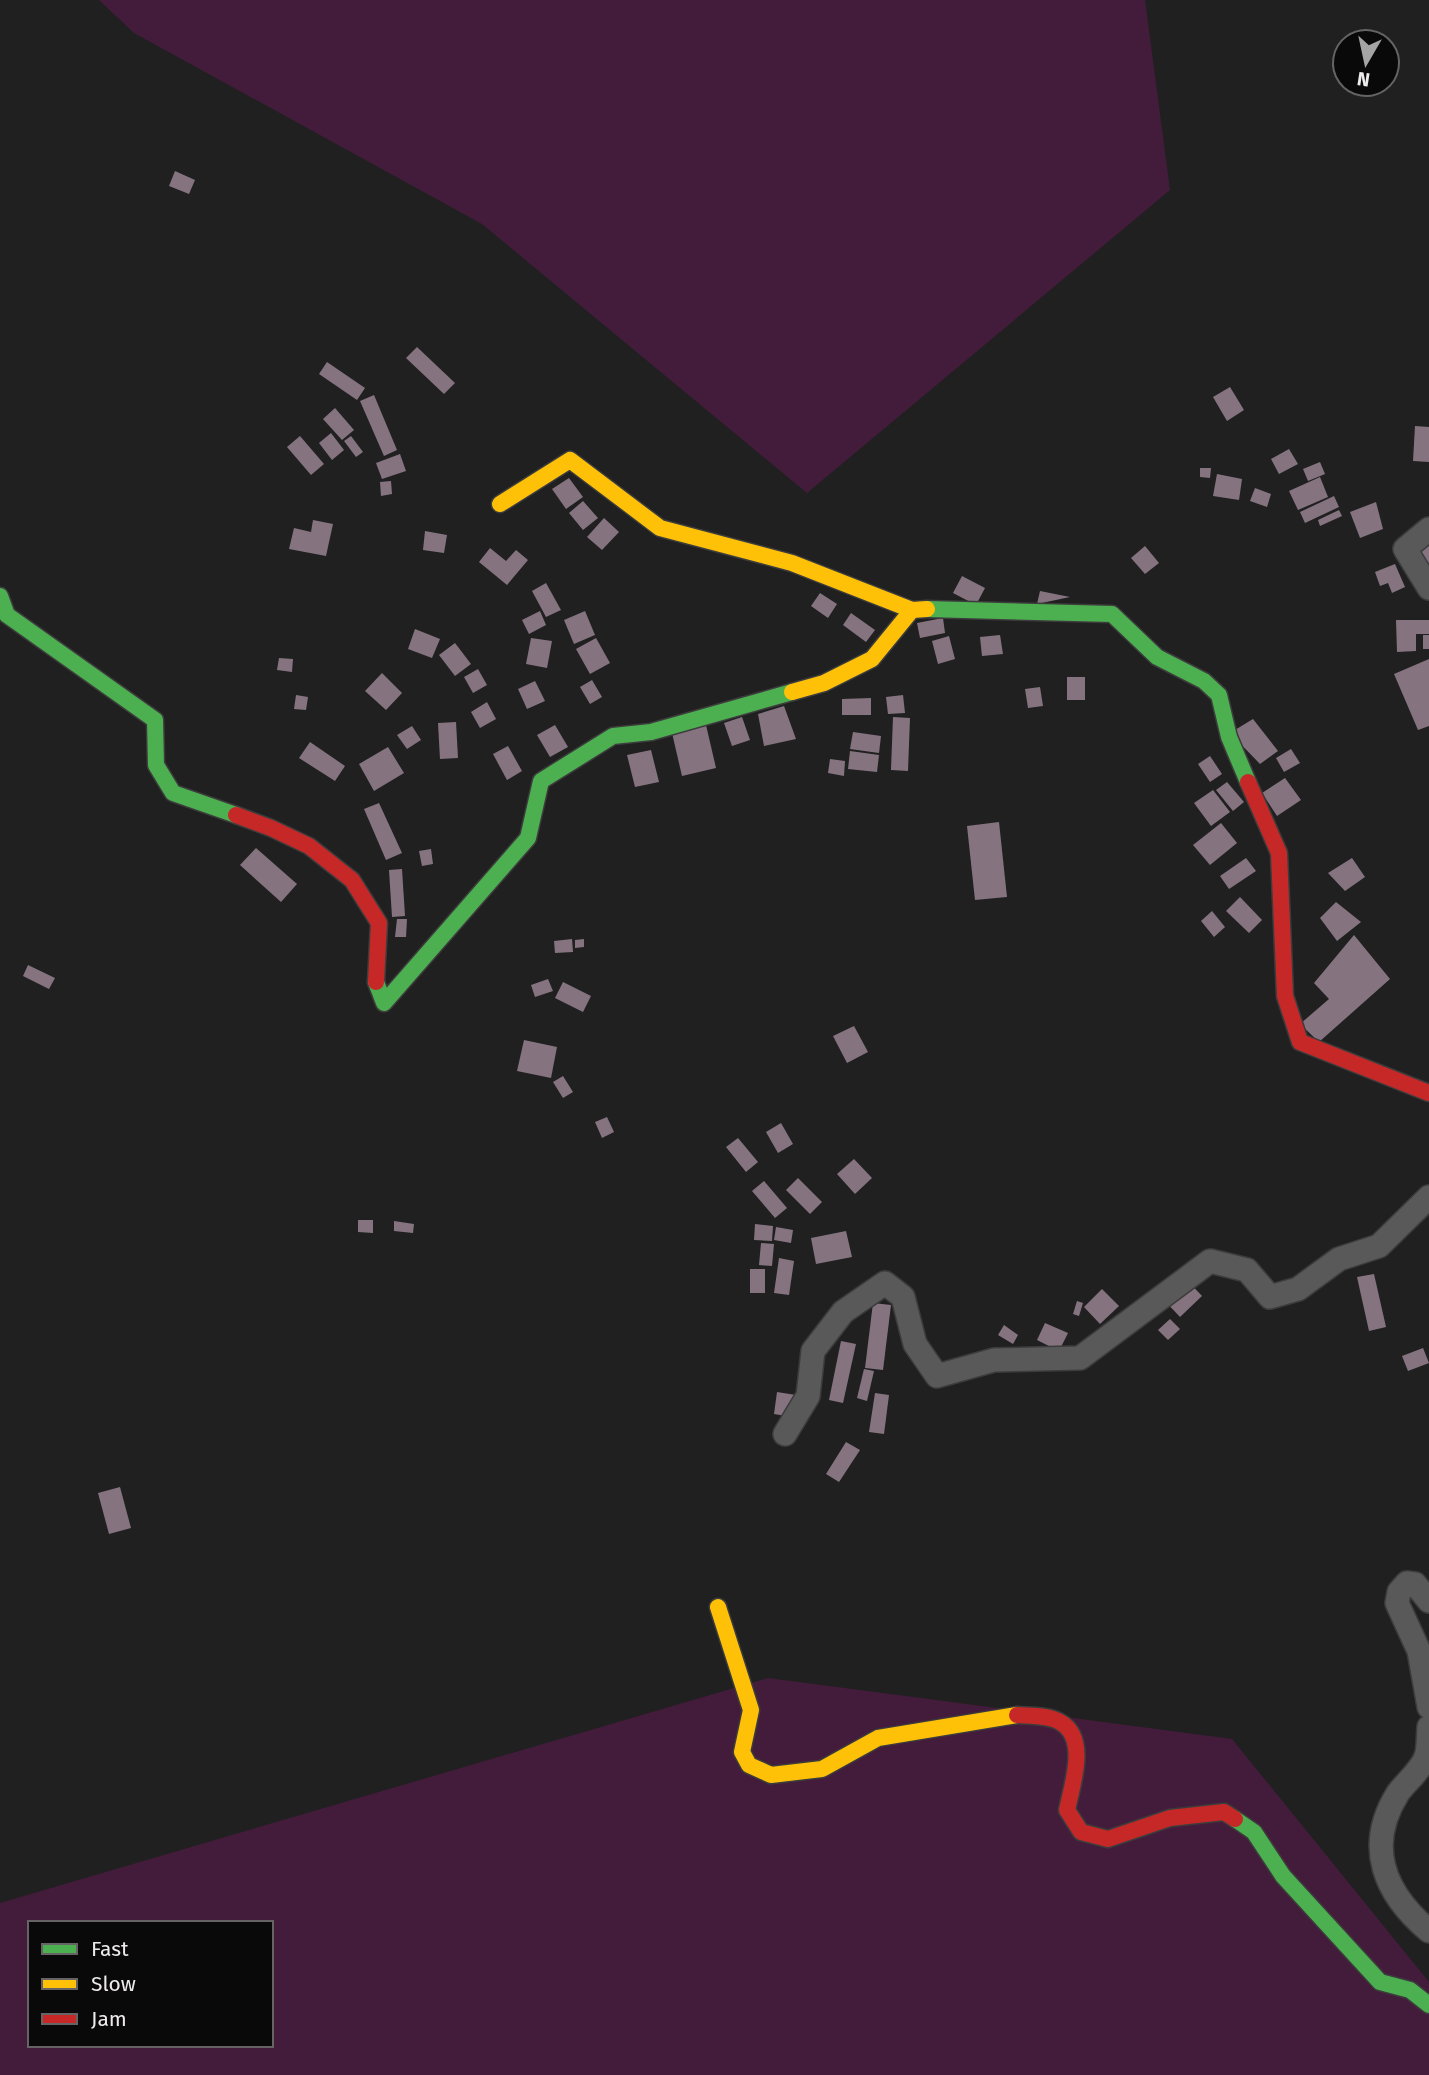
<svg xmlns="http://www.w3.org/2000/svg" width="1429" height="2075" viewBox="0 0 1429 2075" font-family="'Fira Sans',sans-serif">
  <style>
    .green { fill: #441c3b; fill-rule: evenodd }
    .building { fill: #857480 }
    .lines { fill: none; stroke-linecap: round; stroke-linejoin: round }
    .street-casing { stroke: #3d3c3d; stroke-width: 26 }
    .fast-casing { stroke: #3d3c3d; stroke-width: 19 }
    .slow-casing { stroke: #3d3c3d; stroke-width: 19 }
    .jam-casing { stroke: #3d3c3d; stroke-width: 19 }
    .street { stroke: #595959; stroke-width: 23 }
    .fast { stroke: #4caf50; stroke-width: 16 }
    .slow { stroke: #ffc107; stroke-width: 16 }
    .jam { stroke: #c62828; stroke-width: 16 }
  </style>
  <rect width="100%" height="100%" fill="#202020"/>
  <g class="green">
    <polygon points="99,0 1145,0 1170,190 807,493 482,224 134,33"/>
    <path d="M768,1678l464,61 197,243v93h-1429v-172zM30,1923h241v122h-241z"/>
  </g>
  <g class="building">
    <polygon points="175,171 195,180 189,194 169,186"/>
    <polygon points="417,347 455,383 444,394 406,358"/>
    <polygon points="327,362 365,388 357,400 319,374"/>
    <polygon points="1230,387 1244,410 1227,421 1213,397"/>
    <polygon points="374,395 397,450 384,456 360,401"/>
    <polygon points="335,408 354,430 342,440 323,419"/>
    <polygon points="1415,426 1429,427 1429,462 1413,461"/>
    <polygon points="331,433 344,450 332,460 319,443"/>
    <polygon points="300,436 324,464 311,475 287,447"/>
    <polygon points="351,436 363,452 356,457 344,441"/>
    <polygon points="1289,449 1298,464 1279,474 1271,459"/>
    <polygon points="400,454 406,471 382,479 376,463"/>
    <polygon points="1320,462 1325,474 1308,481 1303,469"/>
    <polygon points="1200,468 1211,468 1210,478 1200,477"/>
    <polygon points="1217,474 1242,479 1239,500 1213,496"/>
    <polygon points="1320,477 1328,497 1298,510 1289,491"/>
    <polygon points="569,478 583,497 566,509 552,489"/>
    <polygon points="391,481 392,494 381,496 380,482"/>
    <polygon points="1255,488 1271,494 1267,507 1250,501"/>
    <polygon points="1334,496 1339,507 1305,523 1300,512"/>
    <polygon points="583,501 598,518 583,530 569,513"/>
    <polygon points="1376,502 1383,529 1360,538 1350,512"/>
    <polygon points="1339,510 1342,516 1320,526 1318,520"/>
    <polygon points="604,518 619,532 602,550 587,537"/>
    <polygon points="313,520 333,524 326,556 289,549 294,528 311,532"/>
    <polygon points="425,531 447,535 444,553 423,550"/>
    <polygon points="1429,544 1429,574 1414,557"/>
    <polygon points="1145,546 1159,563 1145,574 1131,558"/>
    <polygon points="490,548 506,561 516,550 528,560 507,585 479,562"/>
    <polygon points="1395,564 1405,587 1392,593 1388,583 1380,586 1375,572"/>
    <polygon points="962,576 985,588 976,605 953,593"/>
    <polygon points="546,583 561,610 546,617 532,591"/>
    <polygon points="1040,591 1070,597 1037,604"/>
    <polygon points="820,593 837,604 828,618 811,606"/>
    <polygon points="540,611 546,625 529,634 522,620"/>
    <polygon points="585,611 595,635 574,644 564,620"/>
    <polygon points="851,613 875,630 866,642 843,625"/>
    <polygon points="943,618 945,633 920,638 917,623"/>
    <polygon points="1396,620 1429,620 1429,634 1416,634 1416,651 1397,652"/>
    <polygon points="415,629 440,639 432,658 408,649"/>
    <polygon points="1000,635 1003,654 982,656 980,637"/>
    <rect x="1423" y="635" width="6" height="14"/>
    <polygon points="949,636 955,659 938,664 932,641"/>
    <polygon points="531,638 552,641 547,668 526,664"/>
    <polygon points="596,638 610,663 590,674 576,649"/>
    <polygon points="455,643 471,664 455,676 439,655"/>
    <polygon points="279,658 293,659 292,672 277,670"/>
    <polygon points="1429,659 1429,726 1418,730 1394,674"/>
    <polygon points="478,669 487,685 473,693 464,677"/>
    <polygon points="382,673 402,693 386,710 365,691"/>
    <rect x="1067" y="677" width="18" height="23"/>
    <polygon points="592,680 602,697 590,704 580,687"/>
    <polygon points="535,681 545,701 527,709 518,689"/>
    <polygon points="1040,687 1043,706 1028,708 1025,689"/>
    <polygon points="296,695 308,697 306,710 294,709"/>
    <polygon points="903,695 905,713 888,714 886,697"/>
    <polygon points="871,698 871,715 842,715 842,699"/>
    <polygon points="487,702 496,719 480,728 471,712"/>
    <polygon points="784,706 796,739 764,746 758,714"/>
    <polygon points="742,717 750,740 732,746 724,723"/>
    <polygon points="893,717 910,718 908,771 891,770"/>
    <polygon points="1253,719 1278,751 1260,764 1230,733"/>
    <polygon points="456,722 458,758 440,759 438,723"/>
    <polygon points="555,725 568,747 550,757 537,735"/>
    <polygon points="706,725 716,768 682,776 672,733"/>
    <polygon points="412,726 421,740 407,749 397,735"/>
    <polygon points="853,732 881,736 879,753 850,749"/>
    <polygon points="310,742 345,766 335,781 299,758"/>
    <polygon points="508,746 522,771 507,780 493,754"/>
    <polygon points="388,747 404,773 374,791 359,764"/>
    <polygon points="1291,749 1300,763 1284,772 1276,758"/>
    <polygon points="651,750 659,782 635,787 627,755"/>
    <polygon points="850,751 879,755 877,772 848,769"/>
    <polygon points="1210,756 1222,774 1210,782 1198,764"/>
    <polygon points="830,759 845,761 844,776 828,773"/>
    <polygon points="1285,778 1301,800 1277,816 1262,793"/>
    <polygon points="1227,782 1244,802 1233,811 1216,790"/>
    <polygon points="1213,790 1230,812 1211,826 1194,803"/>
    <polygon points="379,803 402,853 386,860 364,809"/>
    <polygon points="999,822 1007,897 975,900 967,826"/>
    <polygon points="1221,823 1237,843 1210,865 1193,845"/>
    <polygon points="256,848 297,884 281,902 240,865"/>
    <polygon points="431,849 433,864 422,866 419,851"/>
    <polygon points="1246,858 1256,871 1229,889 1220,876"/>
    <polygon points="1352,858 1365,877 1345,891 1328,873"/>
    <polygon points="402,869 405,916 392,917 389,870"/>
    <polygon points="1240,897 1262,920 1249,933 1226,911"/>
    <polygon points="1336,902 1361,922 1337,941 1320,918"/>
    <polygon points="1212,911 1225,927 1214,937 1201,921"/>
    <polygon points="397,919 407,919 406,937 395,937"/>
    <polygon points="1354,935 1390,979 1319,1042 1300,1024 1329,999 1314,983"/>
    <polygon points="572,939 573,952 555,953 554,941"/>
    <polygon points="584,939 584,947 575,948 575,940"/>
    <polygon points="28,965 55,978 49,989 23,976"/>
    <polygon points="548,979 553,991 535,997 531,985"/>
    <polygon points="563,982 591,996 583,1012 555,998"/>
    <polygon points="854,1026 868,1052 847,1063 833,1036"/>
    <polygon points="524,1040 557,1047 551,1078 517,1071"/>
    <polygon points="563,1076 573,1092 563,1098 553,1082"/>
    <polygon points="607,1117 614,1132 602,1138 595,1122"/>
    <polygon points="781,1123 793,1144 778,1153 766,1132"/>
    <polygon points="738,1138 758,1162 746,1172 726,1147"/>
    <polygon points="854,1159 872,1178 855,1194 837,1174"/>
    <polygon points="798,1178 822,1202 810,1214 786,1190"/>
    <polygon points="764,1181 787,1208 775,1218 752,1191"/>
    <polygon points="358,1220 373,1220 373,1233 358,1232"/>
    <polygon points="394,1221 414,1224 413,1233 394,1231"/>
    <polygon points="755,1224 773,1226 772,1241 754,1240"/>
    <polygon points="776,1227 793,1230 791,1243 774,1240"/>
    <polygon points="846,1231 852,1257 816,1264 811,1238"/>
    <polygon points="761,1243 774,1244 772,1266 759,1265"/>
    <polygon points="779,1258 794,1261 789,1295 774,1293"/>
    <rect x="750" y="1269" width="15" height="24"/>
    <polygon points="1374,1274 1386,1327 1369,1331 1357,1277"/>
    <polygon points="1186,1279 1202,1296 1180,1317 1164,1300"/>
    <polygon points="1102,1289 1119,1306 1100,1324 1084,1307"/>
    <polygon points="1077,1301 1083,1303 1079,1316 1073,1314"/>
    <polygon points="873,1303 891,1305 883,1370 865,1368"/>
    <polygon points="1170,1319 1180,1329 1168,1340 1158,1330"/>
    <polygon points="1045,1323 1068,1333 1059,1351 1037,1340"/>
    <polygon points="1004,1325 1018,1335 1013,1344 998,1335"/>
    <polygon points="841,1341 856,1344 843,1403 829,1400"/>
    <polygon points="1423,1348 1429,1363 1408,1371 1402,1356"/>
    <polygon points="864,1369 874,1371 867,1401 857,1398"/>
    <polygon points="777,1392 796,1395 792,1417 774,1414"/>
    <polygon points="875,1393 889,1395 884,1434 869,1432"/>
    <polygon points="846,1442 860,1450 839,1482 826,1474"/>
    <polygon points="120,1487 131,1528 109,1534 98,1493"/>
  </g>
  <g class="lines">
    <defs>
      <g id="street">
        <polyline points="1429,529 1405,549 1429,588"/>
        <polyline points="785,1434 808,1396 813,1351 843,1312 885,1283 903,1297 915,1344 937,1376 994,1360 1080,1358 1210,1261 1247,1270 1270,1297 1298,1289 1339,1259 1379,1246 1429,1197"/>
        <polyline points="1429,1601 1415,1584 1407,1583 1399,1592 1397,1603 1419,1651 1429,1707"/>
        <path d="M1429,1727c-1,10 0,24 -4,32 -6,13 -19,23 -27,34 -34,54 -13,101 31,138"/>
      </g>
      <g id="fast">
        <polyline points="0,596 7,615 155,720 156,765 173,793 236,815"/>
        <polyline points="927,609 1112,614 1157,657 1204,681 1219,695 1229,737 1248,782"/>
        <polyline points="376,982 384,1003 528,838 541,781 613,736 651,732 792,692"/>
        <polyline points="1235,1819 1254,1832 1283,1876 1380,1982 1410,1990 1429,2005"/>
      </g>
      <g id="slow">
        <polyline points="500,504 570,460 660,528 792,563 912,610 927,609"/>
        <polyline points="792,692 824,683 872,659 912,610"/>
        <polyline points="718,1607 751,1710 742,1752 749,1765 771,1775 822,1769 878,1738 1017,1715"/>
      </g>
      <g id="jam">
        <polyline points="1248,782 1279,853 1285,996 1300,1042 1429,1093"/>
        <polyline points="236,815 271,828 309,846 352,880 379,923 376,982"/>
        <path d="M1017,1715c13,1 32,0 43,7 29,16 12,63 7,88l14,22 27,7 62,-21 54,-6 11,7"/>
      </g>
    </defs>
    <use href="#street" class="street-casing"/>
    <use href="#fast" class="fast-casing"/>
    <use href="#slow" class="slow-casing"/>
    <use href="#jam" class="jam-casing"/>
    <use href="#street" class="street"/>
    <use href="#fast" class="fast"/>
    <use href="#slow" class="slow"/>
    <use href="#jam" class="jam"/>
  </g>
  <rect x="28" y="1921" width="245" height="126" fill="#0a090a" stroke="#656364" stroke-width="2"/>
  <rect x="42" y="1944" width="35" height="10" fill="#4caf50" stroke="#656364" stroke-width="2"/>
  <text x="91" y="1956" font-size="21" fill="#edebec">Fast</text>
  <rect x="42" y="1979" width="35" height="10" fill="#ffc107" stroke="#656364" stroke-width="2"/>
  <text x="91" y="1991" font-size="21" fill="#edebec">Slow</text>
  <rect x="42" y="2014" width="35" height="10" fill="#c62828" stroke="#656364" stroke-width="2"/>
  <text x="91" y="2026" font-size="21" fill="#edebec">Jam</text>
  <g transform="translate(1366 63) rotate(189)"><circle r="33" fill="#0a090a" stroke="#656364" stroke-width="2"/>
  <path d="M0-5L12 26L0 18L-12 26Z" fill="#a5a4a5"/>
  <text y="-10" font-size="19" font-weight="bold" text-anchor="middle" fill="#edebec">N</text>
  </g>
</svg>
